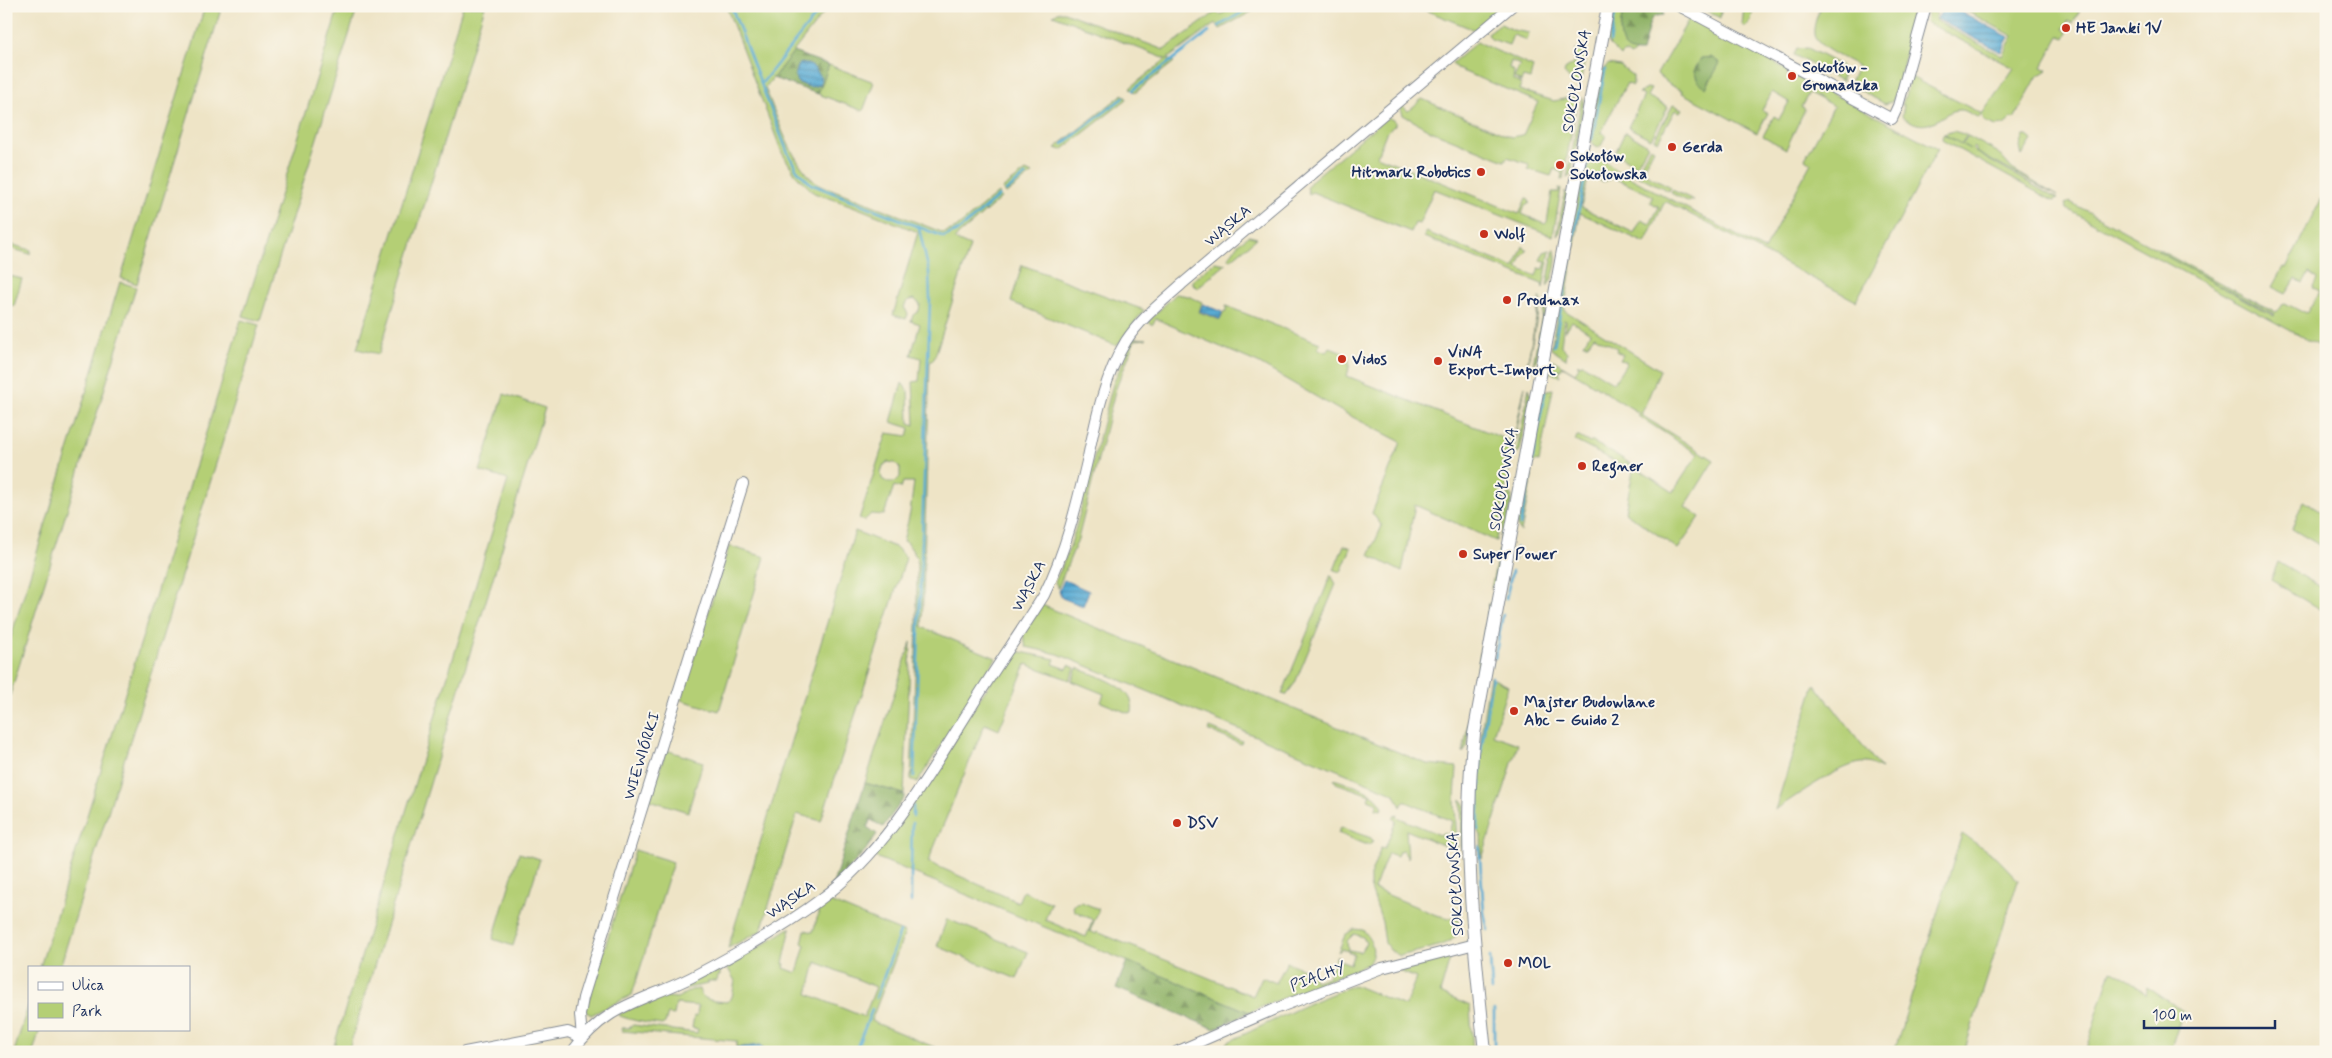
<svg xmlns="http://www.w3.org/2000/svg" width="2332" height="1058" viewBox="0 0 2332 1058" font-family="Mynerve,sans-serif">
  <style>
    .green { fill: #b4cf75; stroke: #687f6a; fill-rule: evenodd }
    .forest { fill: url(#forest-firs); stroke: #557062; fill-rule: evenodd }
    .water { fill: url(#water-rules); stroke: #3a6d99 }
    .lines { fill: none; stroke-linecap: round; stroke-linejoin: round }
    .stream { stroke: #59abd4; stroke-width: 2.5 }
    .minor-casing { stroke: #848a92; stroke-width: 12 }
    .tertiary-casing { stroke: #848a92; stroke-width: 14 }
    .minor { stroke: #fff; stroke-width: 10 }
    .tertiary { stroke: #fff; stroke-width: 12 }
    .poi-dot { fill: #c8321e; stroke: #fbf7ec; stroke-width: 2 }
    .labels { text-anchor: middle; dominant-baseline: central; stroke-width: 4; stroke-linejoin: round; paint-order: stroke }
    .poi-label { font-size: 16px; font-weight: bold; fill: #1b2f5e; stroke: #fbf7ec; text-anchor: start }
    .street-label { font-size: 16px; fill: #1b2f5e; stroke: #fbf7ec }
  </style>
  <defs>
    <pattern id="forest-firs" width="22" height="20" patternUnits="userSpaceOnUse" patternTransform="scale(1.25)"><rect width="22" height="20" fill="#8fb266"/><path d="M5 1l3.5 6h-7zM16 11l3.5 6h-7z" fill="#749157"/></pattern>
    <pattern id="water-rules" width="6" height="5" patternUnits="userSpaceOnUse" patternTransform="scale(1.25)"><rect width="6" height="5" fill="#59abd4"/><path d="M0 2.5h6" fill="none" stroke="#498caf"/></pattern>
  </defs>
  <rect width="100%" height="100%" fill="#fbf7ec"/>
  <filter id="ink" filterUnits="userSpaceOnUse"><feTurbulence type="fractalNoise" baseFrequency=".02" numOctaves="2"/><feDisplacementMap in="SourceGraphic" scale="10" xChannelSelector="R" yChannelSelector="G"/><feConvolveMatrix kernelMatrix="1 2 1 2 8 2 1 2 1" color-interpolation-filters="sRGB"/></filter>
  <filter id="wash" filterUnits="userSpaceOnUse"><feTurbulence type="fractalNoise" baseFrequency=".0096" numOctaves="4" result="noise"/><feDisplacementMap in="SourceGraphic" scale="20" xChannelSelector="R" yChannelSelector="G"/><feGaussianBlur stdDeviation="1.12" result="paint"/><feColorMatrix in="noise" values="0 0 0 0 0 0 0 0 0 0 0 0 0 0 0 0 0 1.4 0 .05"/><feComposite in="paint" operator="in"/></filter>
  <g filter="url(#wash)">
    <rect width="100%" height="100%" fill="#eee4c6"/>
    <g class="green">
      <polygon points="205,6 222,6 137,284 121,278"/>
      <polygon points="339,6 358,6 260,321 243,316"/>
      <polygon points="463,6 485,6 379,354 357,349"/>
      <path d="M726,6h103l-64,82c14,33 24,70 51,95l128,50 12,-5 42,-35 3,5 -47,41 16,7 -36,113 -4,3 -8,265 74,31 -79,125 -6,-4 6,-153v-68l-10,-16 -4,-1 7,-28 4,-31h-11l-2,6 -7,-2 -10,29 -13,-1 -7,7 -5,-2 28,-86 21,3 2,-8 -19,-6 11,-39 6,8 1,32 6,2 -2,-43 6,-1 2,-23 -10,-3 9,-31 -9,-3 2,-6 6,-4 1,-7 -6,-5 -7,2 -3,6 4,7 -2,5 -13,-4 25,-83 -68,-27 -36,-12 -18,-18 -14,-22zM888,462l7,1 5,5v9l-5,5h-8l-5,-3 -1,-6 2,-7z"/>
      <polygon points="1235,6 1262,6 1220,29 1216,23 1167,59 1174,62 1135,93 1130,88 1166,59 1053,15 1058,12 1064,12 1164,50 1216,12 1220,15"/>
      <polygon points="1415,6 1506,6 1477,31"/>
      <path d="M1617,6h7c-3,18 -11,38 12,45l-5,5 -6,-4 -4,4 -14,-14 4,-31 5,1z"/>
      <polygon points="1667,6 1788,70 1787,76 1794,80 1799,76 1938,149 1856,301 1665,201 1645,243 1580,213 1564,310 1660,370 1641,415 1714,460 1685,507 1700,517 1678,549 1625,512 1633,471 1575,441 1577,436 1590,443 1591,441 1620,457 1673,492 1698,454 1638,416 1639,413 1563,366 1561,370 1559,369 1560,376 1551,373 1547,365 1553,360 1575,373 1579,367 1577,365 1583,364 1614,383 1626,364 1626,361 1620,360 1623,355 1616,351 1617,348 1594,336 1588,344 1584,344 1590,333 1572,321 1565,332 1566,321 1564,320 1561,346 1567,352 1566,359 1551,349 1580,180 1586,180 1587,183 1581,207 1634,233 1641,220 1650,224 1659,207 1650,202 1653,196 1614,178 1602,182 1582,170 1587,160 1600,157 1616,170 1764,250 1811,163 1805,159 1834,106 1809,93 1801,107 1805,109 1786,149 1763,136 1774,116 1779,119 1789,102 1772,92 1762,110 1768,113 1757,133 1682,93 1683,91 1670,85 1657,74 1689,19"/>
      <polygon points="1699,6 1722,6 1720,18"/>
      <polygon points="1744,6 1754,6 1751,20 1746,27 1742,25"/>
      <path d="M1820,6h99l-26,95 -8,3 -36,-20 9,-18c-10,-6 -44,-20 -44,-32 -1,-9 4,-19 6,-28z"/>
      <path d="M1957,6h125l-9,17 -5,-2 -5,8 5,4 -3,5 -6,-2 -17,31 6,3 -11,7 -23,42 -2,-1 -8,7 -9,1 -11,-5 -2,-7 -3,4c-6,-3 -12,-7 -18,-8 -21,-1 -29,29 -59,6l2,-11h-2l9,-28 71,37 32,-46 -88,-46 2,-12 9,3 -2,7 67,36 11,-20z"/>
      <polygon points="1501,24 1513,30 1529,33 1527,40 1513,35 1509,45 1491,39 1488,34"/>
      <polygon points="1477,42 1533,67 1530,79 1523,77 1521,82 1514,78 1520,65 1511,61 1509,68 1514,71 1513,80 1521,84 1519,90 1554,101 1578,96 1563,179 1561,179 1562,173 1554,169 1551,176 1528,169 1529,164 1507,157 1505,161 1431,131 1403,115 1400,106 1402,105 1408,111 1422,99 1511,137 1523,135 1538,102 1457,69 1452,63"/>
      <polygon points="1808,48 1840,65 1842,69 1842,81 1794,55 1797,49"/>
      <polygon points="1576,50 1586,52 1580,86 1574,84 1564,73 1566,68 1573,64"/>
      <polygon points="1609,64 1620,66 1633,76 1633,86 1627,83 1601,132 1606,135 1601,146 1598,147 1593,144 1589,135 1602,70"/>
      <polygon points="829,65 874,82 863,111 818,94"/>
      <polygon points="1647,88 1651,89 1647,96 1668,107 1651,139 1628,127 1644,96 1639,93"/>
      <polygon points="1123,94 1127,99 1062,150 1055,148"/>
      <polygon points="1582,97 1584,102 1571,175 1567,178"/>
      <polygon points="1673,105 1682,109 1680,112 1675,110 1658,141 1654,139"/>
      <polygon points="1387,117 1395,121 1395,125 1386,133 1377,156 1519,214 1526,198 1528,199 1530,203 1525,206 1522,214 1545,224 1547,222 1552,192 1559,192 1559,188 1561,189 1553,236 1434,189 1419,224 1415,223 1411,232 1312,192 1309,194 1307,187 1312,180"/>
      <polygon points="1953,131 1967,135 1961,144 1944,134"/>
      <polygon points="1625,132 1648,145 1636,166 1615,153"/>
      <polygon points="1943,134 1970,149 1962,144 1968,136 1997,152 2012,169 2057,196 1976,152 1974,147 1972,149 1975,152 2057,199 2053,201 1945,142 1942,139"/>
      <polygon points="2024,136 2027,136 2032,140 2022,156 2020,146"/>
      <polygon points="1650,147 1654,149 1642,172 1671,187 1669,191 1635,174"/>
      <polygon points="1026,171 1032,174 1006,194 1002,189"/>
      <polygon points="1672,190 1694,200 1688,202 1671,193"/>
      <path d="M2326,190v160l-259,-141 -2,-5 5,-2 206,111 6,-9 3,-1 21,11 13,-22 -6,-4 5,-9 -9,-6 -6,10 -7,-4 -10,15 -14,-7 11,-20 3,1zM2157,251l118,64 -1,1z"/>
      <polygon points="1565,191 1567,196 1560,232 1557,236"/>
      <polygon points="1426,232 1514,268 1523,246 1527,251 1523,255 1517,268 1536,276 1539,268 1544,269 1546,261 1540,260 1544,252 1550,250 1543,288 1542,284 1424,237"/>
      <polygon points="1249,236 1257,238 1230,260 1229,257 1239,243"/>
      <polygon points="6,243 31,250 30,254 6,247"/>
      <path d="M1554,248c5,10 0,31 -7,38z"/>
      <polygon points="1215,262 1226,264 1197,288 1193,284 1193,280"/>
      <polygon points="1022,265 1144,310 1117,346 1011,302"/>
      <polygon points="6,275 22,279 14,306 6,304"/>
      <polygon points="120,282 136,287 6,708 6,653"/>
      <path d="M1176,294l12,2 14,6 -3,10 21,8 4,-9 2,1v-6l94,37 -2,6 9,3 3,-5c18,7 23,8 17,29l166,66 12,-56 -13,70 -3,1 -1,7 2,1 -14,76 -81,-36 -13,67 -33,-17 13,-29 -10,-13 29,-71 -62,-32 -81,-47 -102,-44 -4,6 -4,-4z"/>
      <polygon points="1540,298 1541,298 1527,366"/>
      <polygon points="1545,301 1546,308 1536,361 1533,365"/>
      <polygon points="241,320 259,325 60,967 40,967"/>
      <polygon points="1133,338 1146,339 1135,340 1115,391 1078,539 1058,588 1055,582 1070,547 1078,520 1113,384"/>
      <polygon points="1529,388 1531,394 1520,450 1516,455"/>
      <polygon points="1553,389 1539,462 1534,461 1533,464 1529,461 1542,391"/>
      <polygon points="504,394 545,408 348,1052 332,1052 508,480 480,471"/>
      <polygon points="1532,476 1521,532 1517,526 1525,478"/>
      <polygon points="1509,492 1512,497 1505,536 1500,540"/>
      <polygon points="2303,501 2326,515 2326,549 2292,529"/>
      <polygon points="855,531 897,548 906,558 821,821 797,814 761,931 728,948"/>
      <polygon points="1344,545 1351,548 1341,572 1334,570"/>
      <polygon points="729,546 765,557 719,711 681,700"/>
      <path d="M1499,550c5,10 -1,31 -8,39z"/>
      <polygon points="2278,562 2326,590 2326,613 2271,580"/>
      <polygon points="1331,575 1336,584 1295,683 1286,695 1282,694"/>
      <polygon points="1489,603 1491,610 1467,747 1463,753"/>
      <path d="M1042,605l385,159 30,3 -2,31 2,53 -51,-21 2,29 -5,-9 -4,1 -2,5 -9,-3 -14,36 62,26 23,5c0,6 1,11 -3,16 -7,10 -43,16 -56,20l-10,-6 -5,-7 -3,-21 -12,-36v-10l11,-29 4,1 11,-27 -3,-3 2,-3 3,-1 -1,3 43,18 2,-2 7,2 3,-14 -48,-20 -3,6 -6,-13 -337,-140 -32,-7 -3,-12z"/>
      <polygon points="911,642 904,794 865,783"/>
      <path d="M1021,652l34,7 -2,5 14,5 2,-4 6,3 -5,12 -44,-16 -27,66 -14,-6 -57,138 90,40 5,-11 28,12 -6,17 41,17 7,-17 -18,-9 -2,-4 3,-4 5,-1 18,7 -9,22 6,3 1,-2 156,64 9,-19 14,6 11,-21 28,12 -2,6 3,1 12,-4 9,-22v4l13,5 4,-10 -6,-2 1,-2 11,2 6,-9 -3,-6 -9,-3 -7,7 1,10 -6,-2 -4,3 7,-17 9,-6 9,1c9,10 14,21 5,34l-119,48 -376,-156 137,-202z"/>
      <path d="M1077,668c19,8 60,18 55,44l-4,1 -27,-11 3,-8 -32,-13z"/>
      <path d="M1490,677l18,9 -15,49 25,9 -36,115 -1,-24 -6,-7c0,-51 6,-101 15,-151z"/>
      <path d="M1815,684l66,85c-5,-2 -10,-6 -15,-6 -20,-3 -73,35 -91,47z"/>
      <polygon points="1210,728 1242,741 1241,744 1209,731"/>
      <polygon points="666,750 703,762 688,812 650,800"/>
      <path d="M1334,779c16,6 43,11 49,29l-2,2 -5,-1 2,-6 -10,-4 2,-4 -34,-12z"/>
      <polygon points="1461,799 1465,804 1464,848 1462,850"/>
      <polygon points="1341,827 1371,838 1373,841 1369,844 1365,844 1338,833"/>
      <polygon points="1962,834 1996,857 2018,880 1964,1052 1894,1052"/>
      <polygon points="635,850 673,862 632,995 591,1015 585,1011"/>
      <polygon points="519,853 540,859 513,946 493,939"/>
      <path d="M830,902l75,31 -34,88 75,31h-181l-4,-7 -25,3 1,-7 -115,-10v-3h7l4,-3 64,8 1,-4 -6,-1 2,-12h3l1,-10 -22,-2 -2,11 -6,-1 -3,9 -3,2c-15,-2 -29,-4 -42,-9l-1,-2 40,-18 18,2 14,-8 8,-1c3,13 17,12 29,13l4,-5 3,-16 -8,-14 1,-2 24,-15h3l36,-23 -8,37h2l-1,4 13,5 8,-28 -3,-2 3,-13 8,2 6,-20 -3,-2zM816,962l60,25 -12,30 -56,-23z"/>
      <polygon points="947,919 1028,952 1017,979 937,946"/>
      <polygon points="1451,955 1440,993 1470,1006 1473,1052 1222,1052 1224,1046 1228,1042 1312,1002 1354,985 1405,1006 1416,978 1399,971"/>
      <polygon points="718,970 720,972 720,976 718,976 717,981 708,981 708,984 677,990 677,988"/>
      <polygon points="2111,970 2138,986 2145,995 2147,987 2183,1011 2170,1052 2085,1052"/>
      <polygon points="29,1003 29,1029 40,1029 33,1052 14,1052"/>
    </g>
    <g class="forest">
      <path d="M1624,6h39v9l-8,1 -5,5 -8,31c-30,2 -21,-28 -18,-46z"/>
      <path d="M793,52l36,13 -11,29 -45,-16zM802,63l7,2 -1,22 -11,-5c-2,-8 -2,-14 5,-19z"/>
      <polygon points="1711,57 1720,63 1706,88 1698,82 1694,71 1701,58"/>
      <polygon points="865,783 904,794 904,798 883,827 871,820 867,827 877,834 865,851 832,887"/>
      <polygon points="1127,961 1249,1012 1215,1029 1116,988"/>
    </g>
    <g class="water">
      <polygon points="1944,6 1950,6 2009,37 2001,52 1937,19"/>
      <path d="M799,64c12,-2 18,5 22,15l-1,6 -10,2 -13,-5 -2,-6z"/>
      <polygon points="1203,304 1222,312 1220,319 1200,311"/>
      <polygon points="1064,580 1089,591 1083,606 1062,598 1059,591"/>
      <polygon points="761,1045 765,1052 736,1052 736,1048"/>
    </g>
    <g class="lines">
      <g class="stream">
        <polyline points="731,6 787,151 797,170 811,184 944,237 959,230 999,196"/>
        <polyline points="1219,26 1253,6"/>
        <polyline points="1610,42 1615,14"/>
        <polyline points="762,83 823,6"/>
        <polyline points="1133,90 1209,32"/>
        <polyline points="1592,139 1605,70"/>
        <polyline points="1063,144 1124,97"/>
        <polyline points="1586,170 1588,161"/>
        <polyline points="1006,191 1026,175"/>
        <polyline points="1554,346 1584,181"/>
        <polyline points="1532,461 1545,392"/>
        <polyline points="1520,525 1529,479"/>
        <polyline points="1514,560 1516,548"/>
        <polyline points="1506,599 1512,571"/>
        <polyline points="1495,658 1503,614"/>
        <polyline points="914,776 930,300 929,272 919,228"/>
        <polyline points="913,816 913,806"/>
        <polyline points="1478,830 1481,751 1492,677"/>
        <polyline points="1479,846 1484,913 1488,930"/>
        <polyline points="911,871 912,823"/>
        <polyline points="911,872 911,902"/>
        <polyline points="1490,957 1492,990"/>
        <polyline points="876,998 900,932"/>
        <polyline points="1494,1044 1494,1010"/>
        <polyline points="855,1052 872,1010"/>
      </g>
    </g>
  </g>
  <g filter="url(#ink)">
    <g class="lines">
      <defs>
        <g id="minor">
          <polyline points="1679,6 1892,119 1898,106 1926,6"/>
          <polyline points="582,1038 580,1015 583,998 743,484"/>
          <polyline points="465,1052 568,1032 582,1038"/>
          <path d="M572,1052c35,-49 71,-50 120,-75 44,-23 89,-48 129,-78 65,-47 109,-127 151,-193 23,-38 49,-74 72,-111 22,-44 33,-91 44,-138 8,-39 17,-82 38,-116 14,-22 36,-39 56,-57l330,-278"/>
          <polyline points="1176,1052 1275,1009 1382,968 1475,944"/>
        </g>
        <path id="tertiary" d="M1485,1052c-11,-105 -23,-213 -11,-318l134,-728"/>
      </defs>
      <use href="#minor" class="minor-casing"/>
      <use href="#tertiary" class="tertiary-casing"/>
      <use href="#minor" class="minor"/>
      <use href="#tertiary" class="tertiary"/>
    </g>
  </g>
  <g class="poi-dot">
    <circle cx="2066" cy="28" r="5"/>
    <circle cx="1792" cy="76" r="5"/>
    <circle cx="1672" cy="147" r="5"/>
    <circle cx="1560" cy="165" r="5"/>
    <circle cx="1481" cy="172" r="5"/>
    <circle cx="1484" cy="234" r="5"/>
    <circle cx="1507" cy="300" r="5"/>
    <circle cx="1342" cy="359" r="5"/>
    <circle cx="1438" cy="361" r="5"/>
    <circle cx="1582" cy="466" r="5"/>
    <circle cx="1463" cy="554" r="5"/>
    <circle cx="1514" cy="711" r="5"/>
    <circle cx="1177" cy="823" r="5"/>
    <circle cx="1508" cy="963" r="5"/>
  </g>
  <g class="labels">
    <g class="poi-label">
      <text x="2076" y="28">HE Janki 1V</text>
      <text x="1802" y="67">Sokołów -<tspan x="1802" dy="18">Gromadzka</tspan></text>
      <text x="1682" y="147">Gerda</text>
      <text x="1570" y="156">Sokołów<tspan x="1570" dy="18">Sokołowska</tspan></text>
      <text x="1471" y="172" text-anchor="end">Hitmark Robotics</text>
      <text x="1494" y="234">Wolf</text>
      <text x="1517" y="300">Prodmax</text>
      <text x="1448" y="352">ViNA<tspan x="1448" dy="18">Export-Import</tspan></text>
      <text x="1352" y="359">Vidos</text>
      <text x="1592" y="466">Regner</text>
      <text x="1473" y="554">Super Power</text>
      <text x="1524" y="702">Majster Budowlane<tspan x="1524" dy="18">Abc – Guido 2</tspan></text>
      <text x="1187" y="823">DSV</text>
      <text x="1518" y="963">MOL</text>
    </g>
    <g class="street-label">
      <text transform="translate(1577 81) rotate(-80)">SOKOŁOWSKA</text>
      <text transform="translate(1228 226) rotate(-40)">WĄSKA</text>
      <text transform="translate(1504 479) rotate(-80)">SOKOŁOWSKA</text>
      <text transform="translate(1029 586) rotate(-62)">WĄSKA</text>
      <text transform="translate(642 756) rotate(-73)">WIEWIÓRKI</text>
      <text transform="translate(1456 884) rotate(-93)">SOKOŁOWSKA</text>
      <text transform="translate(791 900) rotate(-34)">WĄSKA</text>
      <text transform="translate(1318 977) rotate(-20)">PIACHY</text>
    </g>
  </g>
  <rect width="2332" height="1058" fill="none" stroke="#fbf7ec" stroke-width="25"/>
  <rect x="28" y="966" width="162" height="65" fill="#fbf7ec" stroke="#a1a7b3"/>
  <rect x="38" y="982" width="25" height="8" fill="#ffffff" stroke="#a1a7b3"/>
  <text x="72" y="990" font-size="15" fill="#1b2f5e">Ulica</text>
  <rect x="38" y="1003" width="25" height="15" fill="#b4cf75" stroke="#a1a7b3"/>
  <text x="72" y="1016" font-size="15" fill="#1b2f5e">Park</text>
  <path d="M2144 1020v8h131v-8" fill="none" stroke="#1b2f5e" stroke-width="2.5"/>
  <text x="2152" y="1020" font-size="15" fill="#1b2f5e" stroke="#fbf7ec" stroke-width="4" paint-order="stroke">100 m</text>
</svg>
